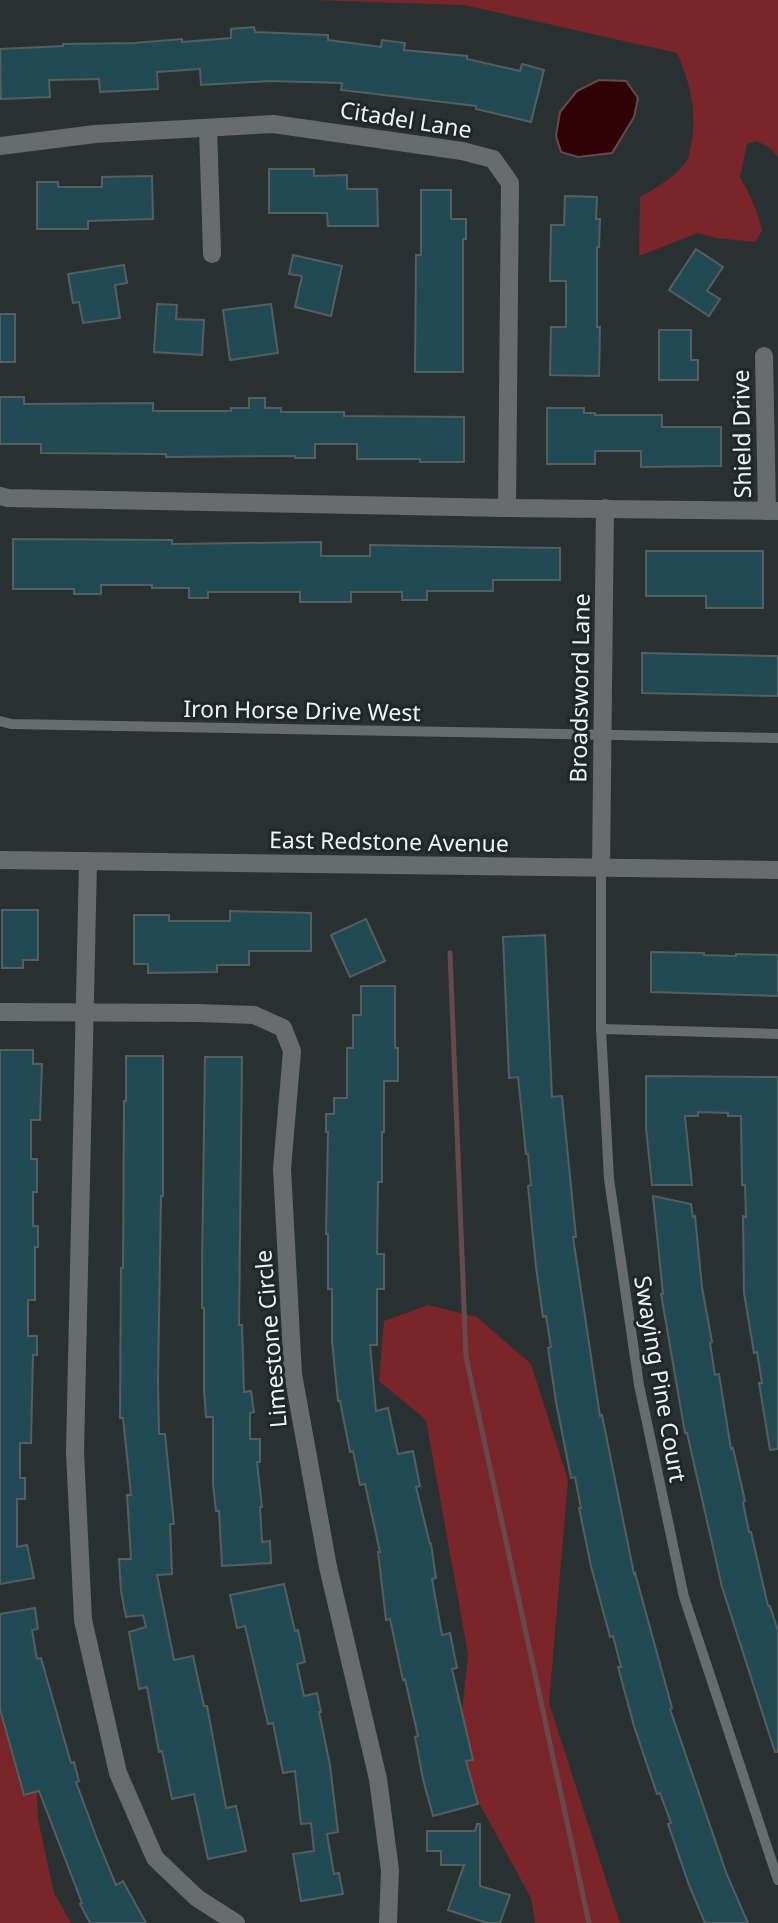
<svg xmlns="http://www.w3.org/2000/svg" width="778" height="1923" viewBox="0 0 778 1923" font-family="'Noto Sans',sans-serif">
  <style>
    .green { fill: #79252a }
    .water { fill: #2e0206; stroke: #684a4d; stroke-width: 2 }
    .lines { fill: none; stroke-linecap: round; stroke-linejoin: round }
    .stream { stroke: #684a4d; stroke-width: 5 }
    .building { fill: #224a55; stroke: #565e60; stroke-width: 2 }
    .service { stroke: #696c6d; stroke-width: 10 }
    .minor { stroke: #696c6d; stroke-width: 18 }
    .tertiary { stroke: #696c6d; stroke-width: 18 }
    .labels { text-anchor: middle; dominant-baseline: central; stroke-width: 6; stroke-linejoin: round; paint-order: stroke }
    .street-label { font-size: 23px; fill: #eef3f4; stroke: #202729 }
  </style>
  <rect width="100%" height="100%" fill="#2a3133"/>
  <g class="green">
    <path d="M310,0h468v157l-8,-9 -13,-7 -10,3 -7,33c10,18 18,33 22,54l-7,11 -39,-4 -18,-5 -59,23 1,-59c13,-7 40,-23 47,-37 2,-3 2,-7 3,-10 8,-33 1,-66 -13,-97l-213,-48z"/>
    <polygon points="428,1305 477,1317 531,1364 568,1480 549,1703 620,1923 535,1923 531,1898 457,1763 468,1654 426,1420 379,1381 384,1321"/>
    <polygon points="0,1684 36,1770 38,1819 54,1893 71,1923 0,1923"/>
  </g>
  <polygon class="water" points="599,80 626,81 638,98 634,117 612,153 578,157 561,152 556,136 560,112 577,91"/>
  <g class="lines">
    <polyline class="stream" points="450,953 466,1357 589,1923"/>
  </g>
  <g class="building">
    <polygon points="254,27 255,32 328,35 328,40 381,47 382,40 405,43 404,50 467,56 467,59 520,71 522,64 544,70 531,122 476,109 476,106 341,90 342,83 270,81 201,85 200,69 157,72 158,89 100,92 99,79 49,80 50,97 1,99 0,49 63,46 63,44 134,43 182,39 182,42 231,38 231,29"/>
    <polygon points="269,169 314,169 314,176 347,175 347,189 377,189 378,226 328,226 327,213 269,213"/>
    <polygon points="152,176 153,219 88,221 88,229 37,229 37,182 58,182 58,187 102,187 102,177"/>
    <polygon points="421,190 451,190 451,219 466,219 466,239 463,239 463,372 415,372 416,255 421,255"/>
    <polygon points="565,196 597,197 596,219 600,219 599,247 597,247 597,327 600,327 599,376 550,375 551,327 566,327 566,281 550,281 551,225 564,225"/>
    <polygon points="696,249 723,267 707,291 720,299 709,316 669,290"/>
    <polygon points="293,255 342,266 331,316 295,307 302,276 289,274"/>
    <polygon points="124,265 127,283 115,285 120,318 83,323 79,302 73,303 68,274"/>
    <polygon points="157,304 177,305 176,319 204,320 202,355 154,352"/>
    <polygon points="271,304 278,353 230,360 223,310"/>
    <rect x="0" y="314" width="15" height="48"/>
    <polygon points="659,330 691,330 691,360 698,360 698,380 659,380"/>
    <polygon points="0,397 24,397 24,404 153,403 153,411 231,411 231,408 249,408 249,398 265,398 265,408 281,408 281,412 344,412 344,416 464,417 464,462 420,462 420,459 357,459 357,444 315,444 315,458 295,458 295,456 166,457 166,454 41,453 41,444 0,444"/>
    <polygon points="547,408 584,408 584,413 595,413 595,415 662,415 662,427 721,427 721,466 641,467 641,451 595,451 595,464 547,464"/>
    <polygon points="13,539 172,540 172,544 321,542 321,556 370,556 370,545 560,548 560,580 493,580 493,591 427,591 427,600 402,600 402,592 351,592 351,602 300,602 300,592 208,592 208,598 189,598 189,588 152,588 152,585 101,585 101,594 74,594 74,589 13,589"/>
    <polygon points="646,551 763,551 763,608 706,608 706,596 646,596"/>
    <polygon points="642,653 778,656 778,696 642,693"/>
    <polygon points="2,910 38,910 38,960 23,960 23,968 2,968"/>
    <polygon points="230,911 311,913 311,951 249,951 249,965 217,965 217,972 148,973 148,964 134,964 134,915 169,915 169,921 230,921"/>
    <polygon points="366,919 385,961 350,977 331,935"/>
    <polygon points="545,935 552,1097 562,1096 576,1237 573,1237 600,1416 602,1415 634,1574 635,1573 672,1708 670,1709 727,1875 748,1923 705,1923 689,1885 668,1824 671,1823 660,1793 657,1794 634,1726 618,1667 621,1667 613,1636 610,1637 591,1566 579,1508 581,1508 575,1477 571,1478 556,1402 548,1348 551,1347 546,1316 543,1317 536,1267 528,1186 531,1185 528,1154 526,1154 518,1077 509,1078 503,937"/>
    <polygon points="651,952 704,953 704,955 736,956 736,954 778,955 778,996 651,992"/>
    <polygon points="361,986 395,986 395,1048 398,1048 398,1081 384,1081 384,1132 382,1132 382,1182 378,1182 377,1254 384,1254 384,1289 377,1289 377,1345 370,1345 376,1411 388,1408 398,1454 413,1451 420,1486 416,1487 430,1544 431,1544 436,1578 432,1579 442,1635 450,1633 457,1668 452,1669 473,1760 466,1761 478,1804 433,1816 423,1779 415,1737 418,1736 405,1679 403,1680 390,1619 386,1620 378,1552 380,1552 365,1484 360,1485 353,1451 350,1452 340,1401 338,1401 332,1341 332,1289 328,1289 328,1234 326,1234 328,1132 326,1132 326,1114 334,1114 334,1098 347,1098 347,1048 353,1048 353,1015 361,1015"/>
    <polygon points="0,1050 33,1050 33,1064 42,1064 40,1120 31,1120 31,1159 37,1159 37,1192 33,1192 33,1226 38,1226 38,1247 35,1247 35,1300 28,1300 28,1336 37,1336 37,1355 33,1355 31,1443 20,1443 20,1478 25,1478 25,1499 17,1499 17,1547 27,1545 34,1578 0,1584"/>
    <polygon points="126,1056 163,1056 163,1196 161,1196 158,1379 159,1434 165,1434 174,1524 170,1524 172,1574 157,1575 174,1660 193,1656 204,1706 207,1706 226,1808 236,1806 246,1851 208,1859 194,1794 172,1799 162,1751 159,1752 147,1687 139,1689 129,1632 146,1627 143,1615 126,1617 121,1591 119,1559 131,1559 127,1495 131,1495 123,1418 120,1418 121,1268 123,1268 124,1101 126,1101"/>
    <polygon points="205,1057 242,1057 239,1325 242,1325 244,1392 251,1391 254,1412 250,1413 250,1439 260,1439 260,1462 257,1462 262,1507 260,1507 262,1542 270,1541 271,1563 222,1566 219,1511 216,1511 213,1484 213,1417 206,1417 204,1390 204,1308 202,1308 202,1269"/>
    <polygon points="646,1076 778,1077 778,1449 770,1450 759,1383 762,1383 757,1352 754,1353 744,1293 743,1216 746,1217 745,1185 742,1185 741,1116 728,1116 728,1113 698,1112 698,1116 685,1116 692,1185 652,1185 646,1128"/>
    <polygon points="653,1196 691,1204 693,1217 695,1216 702,1287 712,1342 710,1343 715,1375 719,1374 731,1449 733,1448 745,1501 743,1502 749,1532 751,1532 768,1606 770,1606 778,1631 778,1752 775,1752 722,1587 687,1433 685,1433 661,1294 663,1294"/>
    <polygon points="284,1584 295,1631 298,1630 305,1662 297,1664 304,1696 317,1693 321,1712 319,1712 330,1765 338,1832 327,1834 334,1874 339,1873 343,1894 301,1901 293,1854 314,1851 311,1823 301,1824 295,1771 283,1773 273,1723 268,1724 245,1626 237,1628 230,1595"/>
    <polygon points="35,1608 38,1629 32,1630 37,1659 41,1658 71,1763 74,1762 79,1781 76,1782 97,1839 116,1885 123,1881 146,1923 90,1923 80,1904 82,1903 39,1791 24,1795 0,1709 0,1614"/>
    <polygon points="477,1824 480,1824 480,1886 510,1895 500,1923 487,1923 448,1910 464,1865 441,1865 441,1851 427,1851 427,1831 475,1831"/>
  </g>
  <g class="lines">
    <g class="service">
      <polyline points="0,721 11,724 778,738"/>
      <polyline points="601,869 601,1029 609,1179 639,1385 684,1597 778,1880"/>
      <polyline points="601,1029 778,1034"/>
    </g>
    <g class="minor">
      <polyline points="208,128 212,254"/>
      <polyline points="0,146 95,134 273,124 462,151 493,159 510,183 507,508"/>
      <polyline points="764,356 767,511"/>
      <polyline points="0,496 8,498 507,508 778,511"/>
      <polyline points="88,861 75,1452 83,1620 118,1773 155,1858 197,1898 236,1923"/>
      <polyline points="601,869 605,508"/>
      <polyline points="0,1012 198,1013 254,1015 283,1028 292,1051 282,1169 293,1374 328,1567 378,1779 390,1870 388,1923"/>
    </g>
    <polyline class="tertiary" points="0,860 778,870"/>
  </g>
  <g class="labels">
    <g class="street-label">
      <text transform="translate(406 119) rotate(9)">Citadel Lane</text>
      <text transform="translate(741 434) rotate(-91)">Shield Drive</text>
      <text transform="translate(579 688) rotate(-89)">Broadsword Lane</text>
      <text transform="translate(302 710) rotate(1)">Iron Horse Drive West</text>
      <text transform="translate(389 841) rotate(1)">East Redstone Avenue</text>
      <text transform="translate(270 1339) rotate(-95)">Limestone Circle</text>
      <text transform="translate(661 1379) rotate(80)">Swaying Pine Court</text>
    </g>
  </g>
</svg>
